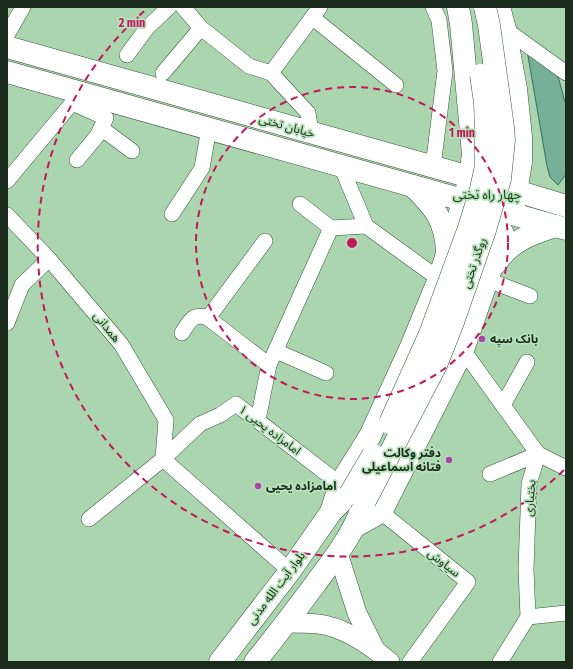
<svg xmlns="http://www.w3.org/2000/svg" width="573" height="669" viewBox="0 0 573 669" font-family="'Fira Sans Condensed','Noto Sans Arabic',sans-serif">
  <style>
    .building { fill: #76b099; stroke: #356f59 }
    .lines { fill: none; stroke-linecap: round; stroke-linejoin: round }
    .minor-casing { stroke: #315736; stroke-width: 16 }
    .tertiary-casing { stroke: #315736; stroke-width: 20 }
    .primary-casing { stroke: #315736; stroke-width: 23 }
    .minor { stroke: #fff; stroke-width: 15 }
    .tertiary { stroke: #fff; stroke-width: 19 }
    .primary { stroke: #fff; stroke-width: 22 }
    .primary-bridge-casing { stroke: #315736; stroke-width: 23; stroke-linecap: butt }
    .primary-bridge { stroke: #fff; stroke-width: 22 }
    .ring { fill: none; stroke: #c2185b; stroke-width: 2; stroke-dasharray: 7 5 }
    .poi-dot { fill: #aa46ab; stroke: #b7e2bb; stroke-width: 1.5 }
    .labels { text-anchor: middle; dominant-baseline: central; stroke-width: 3.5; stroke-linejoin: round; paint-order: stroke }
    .street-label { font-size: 12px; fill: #1b2b1c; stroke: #b7e2bb }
    .poi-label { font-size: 12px; font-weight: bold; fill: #1b2b1c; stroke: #b7e2bb; text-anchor: start }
    .neighbourhood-label { font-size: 13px; fill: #1b4121; stroke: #b7e2bb }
    .centre { fill: #c2185b; stroke: #b7e2bb; stroke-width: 2 }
    .ring-label { font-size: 12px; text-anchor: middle; font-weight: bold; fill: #c2185b; stroke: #b7e2bb; stroke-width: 3.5; stroke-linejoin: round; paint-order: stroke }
  </style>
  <rect width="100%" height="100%" fill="#aad5ae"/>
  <polygon class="building" points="527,50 556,69 565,102 566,102 566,174 558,185 550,177 547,166"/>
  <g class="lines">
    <defs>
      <g id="minor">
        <polyline points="183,7 201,28 249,66 271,73 308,113 311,132"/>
        <polyline points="313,18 396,85"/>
        <polyline points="505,29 566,73"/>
        <polyline points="7,35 23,7"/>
        <polyline points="127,55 147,28 169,7"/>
        <polyline points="163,73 201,28"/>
        <polyline points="271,73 320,7"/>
        <polyline points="72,103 106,118 97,136 77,160"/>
        <polyline points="101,128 132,151"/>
        <polyline points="341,166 366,226 439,279"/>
        <polyline points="433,167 445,71 439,20 433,7"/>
        <polyline points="7,181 72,103 79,92"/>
        <polyline points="300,204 331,228"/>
        <polyline points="172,214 202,168 209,128"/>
        <polyline points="7,215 49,259 121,344 166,420 163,459"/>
        <polyline points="265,241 208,318 269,365"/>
        <polyline points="488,280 530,296"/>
        <polyline points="7,323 22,285 49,259"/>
        <path d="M182,333c7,-11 11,-21 26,-15"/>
        <polyline points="463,350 538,454 529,484 526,569 528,617 500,662"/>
        <polyline points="276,351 326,373"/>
        <polyline points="503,405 527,362"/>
        <polyline points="258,420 269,365 331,228 366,226"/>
        <polyline points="163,459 290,571"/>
        <polyline points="490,474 538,454 566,468"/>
        <polyline points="381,512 468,582 410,662"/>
        <polyline points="89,519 163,459 200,424 220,415 236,404 340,484"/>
        <polyline points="528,617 566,613"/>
      </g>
      <g id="tertiary">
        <polyline points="338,553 357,613 375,649"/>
        <path d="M287,623c10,0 21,0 31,1 26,3 52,21 72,38"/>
      </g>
      <g id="primary">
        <polyline points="499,7 505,29 516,89 521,137 521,162 514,205"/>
        <polyline points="7,47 470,177 566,206"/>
        <polyline points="7,72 566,229"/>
        <path d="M413,186c21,21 32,33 34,64"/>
        <path d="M496,263c14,-22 37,-30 60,-37"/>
        <polyline points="331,512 340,484 370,436 411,347 439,279 464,200 470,177 473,154 461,24 458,7"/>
        <path d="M354,527l27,-15 82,-162 40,-116c-7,-14 -11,-19 -28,-20"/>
        <polyline points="220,662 290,571 331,512 341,502"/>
        <path d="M255,662c21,-26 41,-52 61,-79 16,-22 34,-44 44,-70"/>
      </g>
    </defs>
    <use href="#minor" class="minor-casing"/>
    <use href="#tertiary" class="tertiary-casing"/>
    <use href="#primary" class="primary-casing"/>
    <use href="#minor" class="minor"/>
    <use href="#tertiary" class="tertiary"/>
    <use href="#primary" class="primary"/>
    <defs>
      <g id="primary-bridge">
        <polyline points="390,423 430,334 469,228 481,189 486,166 486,131 485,103 481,75"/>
        <polyline points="350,494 373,455"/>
        <polyline points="365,501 436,365 453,322 485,230 500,179 504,140 503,127 489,25 485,7"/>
      </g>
    </defs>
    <use href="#primary-bridge" class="primary-bridge-casing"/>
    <use href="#primary-bridge" class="primary-bridge"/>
  </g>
  <g class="ring">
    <circle cx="352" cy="243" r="156"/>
    <path d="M564 470A311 311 0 1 1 148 8"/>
  </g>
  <g class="poi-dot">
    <circle cx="482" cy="339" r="4"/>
    <circle cx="449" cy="460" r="4"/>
    <circle cx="258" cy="486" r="4"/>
  </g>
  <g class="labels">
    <g class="street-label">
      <text transform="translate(287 126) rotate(16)">خیابان تختی</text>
      <text transform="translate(474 263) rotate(-71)">روگذر تختی</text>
      <text transform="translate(107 327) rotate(50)">همدانی</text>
      <text transform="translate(270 430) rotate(37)">امامزاده یحیی ۱</text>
      <text transform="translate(530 498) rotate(-85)">بختیاری</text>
      <text transform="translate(444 563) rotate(38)">سیاوش</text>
      <text transform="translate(276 588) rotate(-53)">بلوار آیت الله مدنی</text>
    </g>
    <g class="poi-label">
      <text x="490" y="339">بانک سپه</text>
      <text x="441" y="453" text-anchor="end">دفتر وکالت<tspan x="441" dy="14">فتانه اسماعیلی</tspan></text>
      <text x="266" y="486">امامزاده یحیی</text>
    </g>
    <g class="neighbourhood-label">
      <text x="487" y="194">چهار راه تختی</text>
    </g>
  </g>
  <circle cx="352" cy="243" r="6" class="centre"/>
  <g class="ring-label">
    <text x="132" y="27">2 min</text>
    <text x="462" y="137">1 min</text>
  </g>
  <rect width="573" height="669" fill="none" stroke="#1b2b1c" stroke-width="16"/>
</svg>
